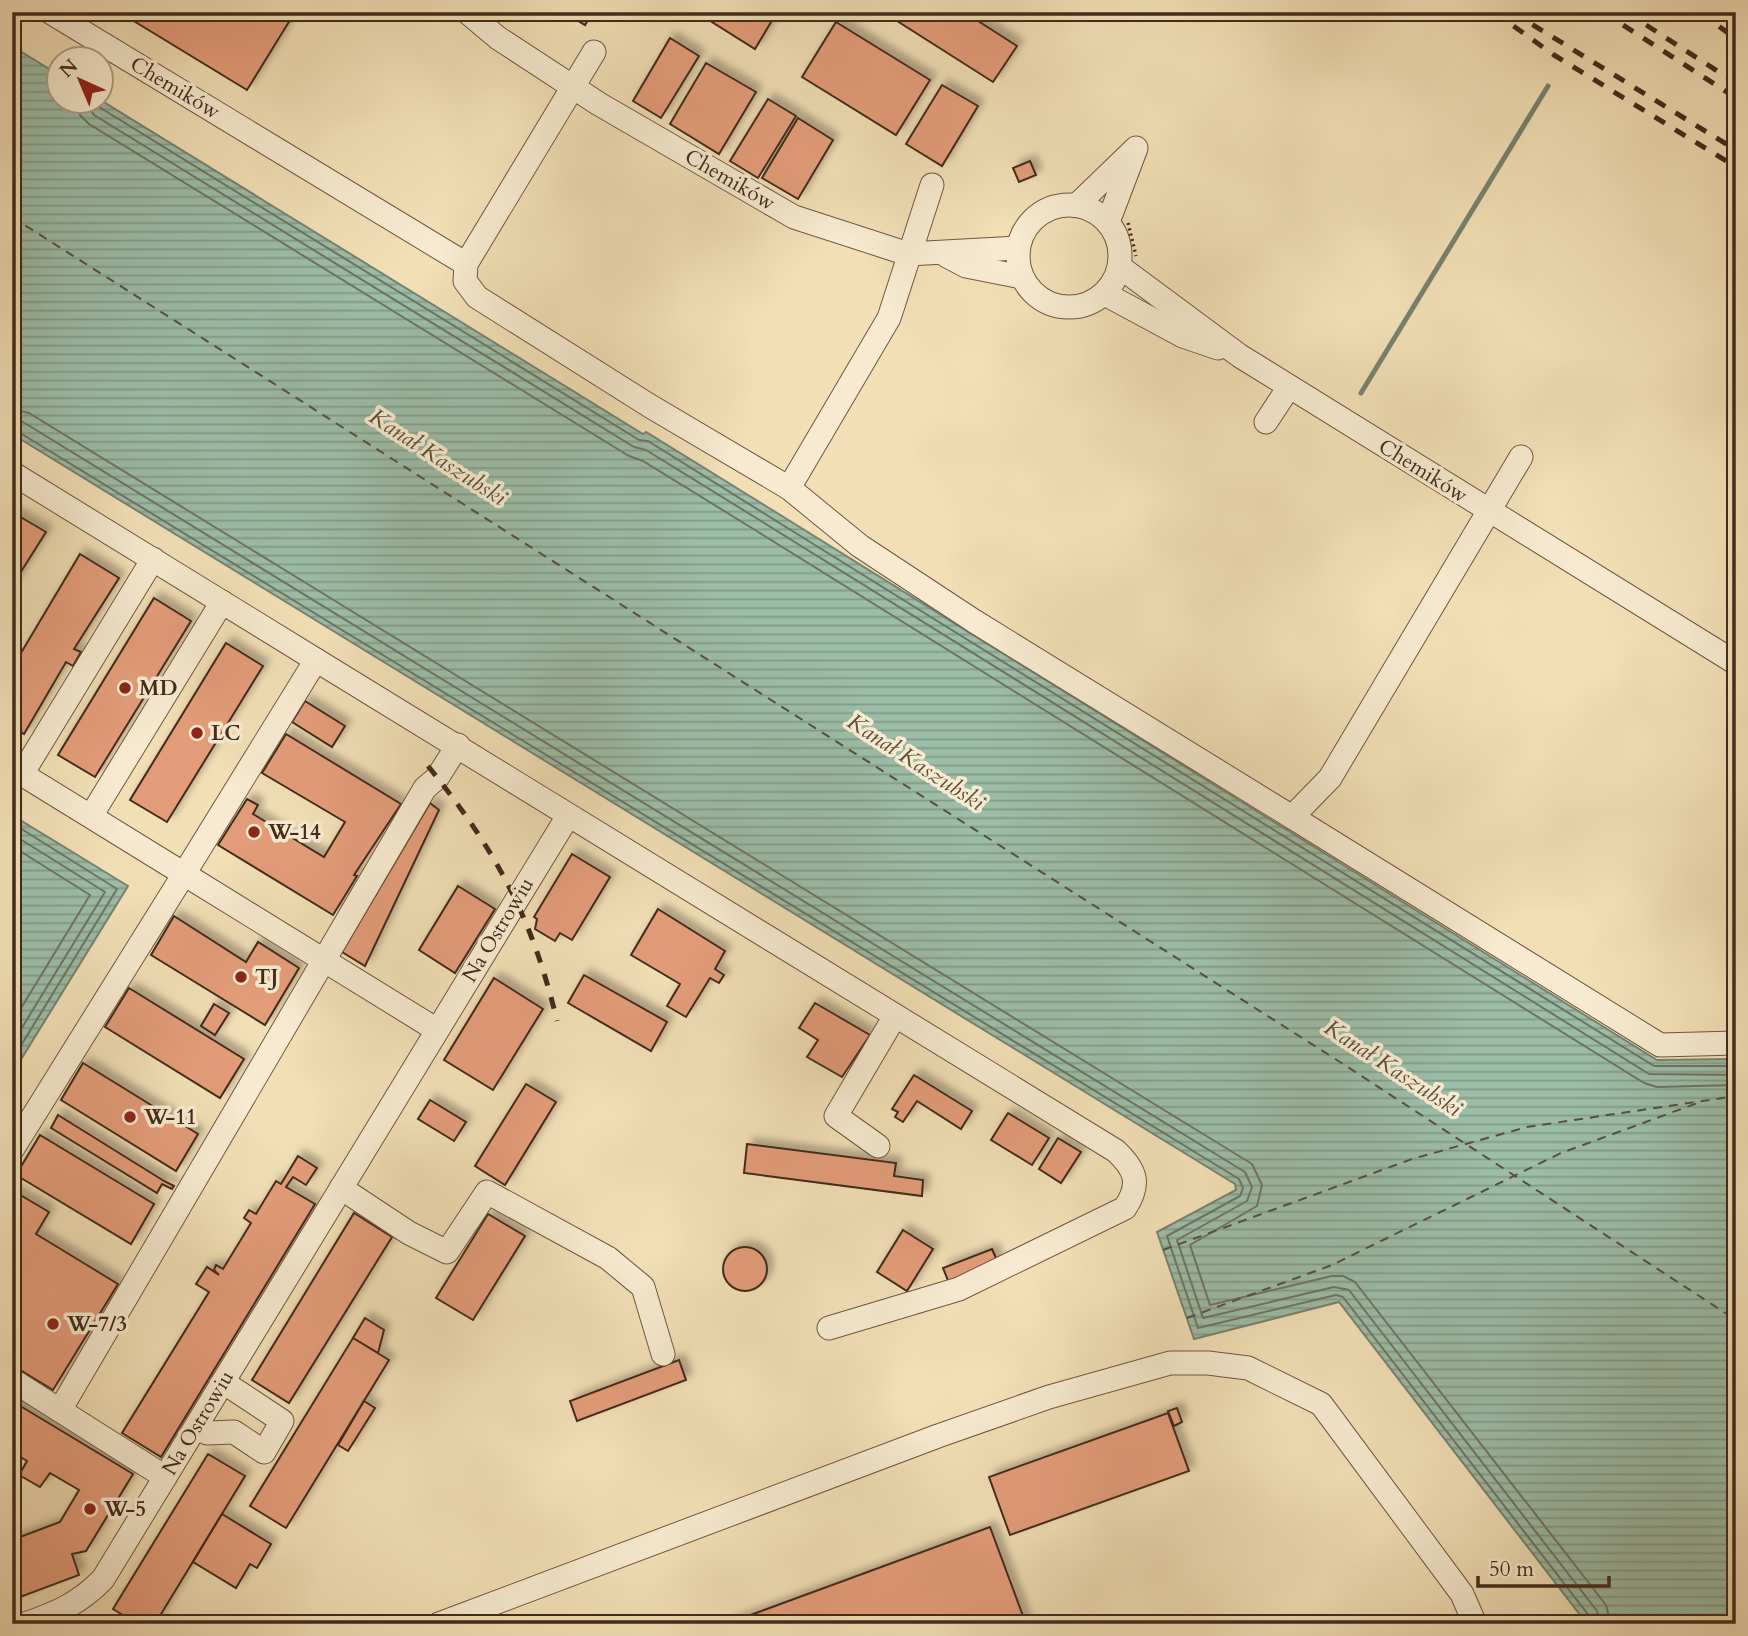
<svg xmlns="http://www.w3.org/2000/svg" width="1748" height="1636" viewBox="0 0 1748 1636" font-family="Cardo,serif">
  <style>
    .water { fill: url(#water-rules); stroke: #788270; stroke-width: 2 }
    .lines { fill: none; stroke-linecap: round; stroke-linejoin: round }
    .shore { stroke: #6f7462; stroke-width: 2 }
    .stream { stroke: #788270; stroke-width: 5 }
    .ferry { stroke: #584f3e; stroke-width: 2; stroke-dasharray: 9 7; stroke-linecap: butt }
    .building { fill: #e39c79; stroke: #422a1b; stroke-width: 2; filter: url(#shadow) }
    .minor-casing { stroke: #6e5742; stroke-width: 25 }
    .path { stroke: #422a1b; stroke-width: 3.5; stroke-dasharray: 2 3.5; stroke-linecap: butt }
    .minor { stroke: #f7ead0; stroke-width: 23 }
    .rail { stroke: #422a1b; stroke-width: 5; stroke-dasharray: 12 12; stroke-linecap: butt }
    .poi-dot { fill: #8f2418; stroke: #f7ead0; stroke-width: 2.5 }
    .labels { text-anchor: middle; dominant-baseline: central; stroke-width: 7; stroke-linejoin: round; paint-order: stroke }
    .street-label { font-size: 21px; fill: #422a1b; stroke: #f7ead0 }
    .poi-label { font-size: 21px; font-weight: bold; fill: #422a1b; stroke: #f7ead0; text-anchor: start }
    .water-label { font-size: 23px; font-style: italic; fill: #584f3e; stroke: #f7ead0 }
  </style>
  <defs>
    <pattern id="water-rules" width="6" height="5" patternUnits="userSpaceOnUse" patternTransform="scale(1.75)"><rect width="6" height="5" fill="#9cbda8"/><path d="M0 2.5h6" fill="none" stroke="#819a88"/></pattern>
    <filter id="shadow"><feDropShadow dx="6" dy="-6" stdDeviation="3.5" flood-color="#0004"/></filter>
  </defs>
  <rect width="100%" height="100%" fill="#f2dfb6"/>
  <filter id="stains"><feTurbulence type="fractalNoise" baseFrequency=".00286" numOctaves="4"/><feColorMatrix values="0 0 0 0 .2 0 0 0 0 .09 0 0 0 0 .02 0 0 0 .5 -.17"/></filter>
  <radialGradient id="worn" r=".72"><stop offset=".6" stop-color="#630" stop-opacity="0"/><stop offset="1" stop-color="#630" stop-opacity=".3"/></radialGradient>
  <g class="water">
    <polygon points="12,46 59,75 60,102 102,101 643,434 646,432 769,508 1657,1060 1736,1059 1736,1624 1587,1624 1339,1302 1194,1339 1157,1232 1236,1190 1235,1184 12,434"/>
    <polygon points="12,815 128,886 12,1074"/>
  </g>
  <g class="lines">
    <g class="shore">
      <polyline points="75,102 80,115 89,124 629,456 643,461 755,530 1644,1083 1657,1087 1736,1085"/>
      <polyline points="86,102 94,115 634,447 646,450 761,521 1649,1074 1736,1075"/>
      <polyline points="95,102 99,107 639,440 648,441 765,514 1654,1066 1736,1066"/>
      <polyline points="12,409 29,413 1252,1164 1262,1185 1257,1206 1190,1245 1210,1305 1332,1276 1343,1276 1355,1282 1606,1605 1611,1624"/>
      <polyline points="12,419 23,422 1245,1172 1252,1187 1247,1201 1177,1240 1203,1318 1334,1287 1349,1290 1597,1611 1601,1624"/>
      <polyline points="12,428 1239,1179 1243,1188 1240,1196 1167,1236 1198,1328 1336,1295 1343,1297 1590,1617 1592,1624"/>
      <polyline points="12,823 117,889 12,1060"/>
      <polyline points="12,834 105,892 12,1044"/>
      <polyline points="12,846 90,895 12,1023"/>
    </g>
    <polyline class="stream" points="1361,393 1548,86"/>
    <g class="ferry">
      <polyline points="12,217 1340,1062 1736,1320"/>
      <polyline points="1163,1250 1412,1159 1527,1127 1736,1096"/>
      <polyline points="1187,1318 1332,1265 1561,1153 1703,1101"/>
    </g>
  </g>
  <g class="building">
    <polygon points="119,12 295,12 247,90"/>
    <polygon points="564,12 593,12 585,25"/>
    <polygon points="696,12 777,12 755,49"/>
    <polygon points="883,12 964,12 1017,46 993,82"/>
    <polygon points="836,22 930,80 896,135 802,77"/>
    <polygon points="670,38 699,56 661,118 633,101"/>
    <polygon points="706,63 756,92 719,154 670,124"/>
    <polygon points="942,85 978,106 942,166 906,144"/>
    <polygon points="768,99 796,116 758,178 730,161"/>
    <polygon points="798,118 833,140 798,199 762,178"/>
    <polygon points="1030,161 1036,175 1019,182 1013,168"/>
    <polygon points="12,512 46,532 12,586"/>
    <polygon points="80,554 119,578 74,649 81,652 73,666 66,662 24,734 12,726 12,668"/>
    <polygon points="154,598 191,621 95,777 58,755"/>
    <polygon points="226,643 263,666 167,822 130,800"/>
    <polygon points="305,701 345,726 332,747 292,722"/>
    <polygon points="286,734 401,804 354,875 357,876 333,915 218,845 247,799 258,805 253,814 324,857 345,822 262,773"/>
    <polygon points="430,803 439,810 365,966 342,952"/>
    <polygon points="572,854 610,877 572,940 560,933 555,941 535,929 537,919 534,917"/>
    <polygon points="458,886 495,909 455,973 419,950"/>
    <polygon points="658,909 725,951 715,969 724,975 719,983 710,978 686,1017 667,1006 680,984 631,955"/>
    <polygon points="174,916 246,962 258,942 299,968 265,1025 151,955"/>
    <polygon points="584,975 667,1022 651,1051 568,1003"/>
    <polygon points="494,978 543,1009 493,1090 444,1060"/>
    <polygon points="129,988 244,1059 220,1098 105,1027"/>
    <polygon points="815,1003 870,1035 842,1077 807,1057 818,1040 799,1028"/>
    <polygon points="214,1004 229,1013 215,1035 201,1026"/>
    <polygon points="83,1063 198,1134 176,1171 61,1100"/>
    <polygon points="914,1075 972,1111 961,1129 917,1101 903,1122 895,1117 898,1112 892,1109"/>
    <polygon points="526,1084 556,1102 505,1185 475,1166"/>
    <polygon points="430,1100 466,1122 454,1141 418,1119"/>
    <polygon points="1008,1113 1049,1138 1032,1165 991,1140"/>
    <polygon points="58,1115 164,1181 174,1186 172,1189 162,1184 157,1193 51,1128"/>
    <polygon points="40,1135 154,1204 131,1244 16,1175"/>
    <polygon points="1058,1138 1081,1152 1061,1183 1039,1169"/>
    <polygon points="747,1144 896,1163 894,1176 923,1180 922,1196 744,1173"/>
    <polygon points="298,1156 317,1168 306,1185 293,1177 286,1187 315,1204 161,1457 122,1433 209,1292 196,1284 207,1267 219,1275 214,1270 216,1265 223,1269 251,1223 244,1218 249,1210 256,1214 276,1181 281,1184"/>
    <polygon points="12,1190 49,1212 36,1234 118,1284 53,1390 12,1365"/>
    <polygon points="354,1213 392,1237 289,1403 252,1380"/>
    <polygon points="488,1214 525,1236 473,1320 436,1298"/>
    <polygon points="903,1230 933,1249 907,1291 877,1272"/>
    <circle cx="745" cy="1269" r="22"/>
    <polygon points="992,1249 999,1265 949,1283 943,1268"/>
    <polygon points="365,1318 384,1330 378,1353 353,1338"/>
    <polygon points="353,1338 389,1360 286,1528 250,1506"/>
    <polygon points="679,1360 686,1380 577,1421 570,1401"/>
    <polygon points="12,1401 133,1474 86,1551 72,1554 79,1575 12,1600 12,1540 60,1522 79,1490 50,1473 40,1487 19,1475 27,1461 12,1452"/>
    <polygon points="364,1401 375,1408 348,1451 338,1445"/>
    <polygon points="1177,1408 1182,1422 1174,1426 1168,1411"/>
    <polygon points="1168,1413 1189,1471 1010,1535 989,1477"/>
    <polygon points="208,1454 245,1476 155,1624 137,1624 113,1609"/>
    <polygon points="222,1514 271,1544 257,1568 250,1564 236,1588 193,1562"/>
    <polygon points="990,1527 1026,1624 726,1624"/>
  </g>
  <g class="lines">
    <defs>
      <g id="minor">
        <polyline points="50,12 466,264"/>
        <polyline points="467,12 498,38 599,104 794,217 908,254 1018,248"/>
        <polyline points="594,52 466,264 465,281 477,297 650,406 789,488 860,546 974,621 1292,817 1330,778 1521,457"/>
        <circle cx="1069" cy="256" r="51"/>
        <polyline points="1077,205 1136,148"/>
        <polyline points="1108,222 1135,151"/>
        <polyline points="947,256 966,266 1022,277"/>
        <polyline points="1120,267 1240,356 1736,663"/>
        <polyline points="1105,294 1183,336 1218,348"/>
        <polyline points="1266,422 1289,387"/>
        <polyline points="12,473 316,660 184,874 12,768"/>
        <polyline points="789,488 889,318 932,185"/>
        <path d="M316,660l800,491c20,19 25,33 9,57l-166,81 -130,39"/>
        <polyline points="22,774 153,559"/>
        <polyline points="91,816 222,602"/>
        <polyline points="1292,817 1660,1045 1736,1043"/>
        <polyline points="878,1146 836,1116 895,1016"/>
        <polyline points="12,1150 184,874 437,1030"/>
        <polyline points="341,1188 409,1233 447,1252 487,1192 608,1258 643,1287 663,1354"/>
        <polyline points="12,1380 165,1477"/>
        <polyline points="60,1410 425,788 437,778 458,745"/>
        <polyline points="197,1426 207,1433 234,1432 264,1452 282,1421 223,1382"/>
        <path d="M25,1624c32,-11 55,-21 78,-45l465,-763"/>
        <polyline points="439,1624 938,1436 1049,1397 1170,1363 1208,1363 1248,1368 1321,1404 1462,1594 1475,1624"/>
      </g>
    </defs>
    <use href="#minor" class="minor-casing"/>
    <polyline class="path" points="1128,223 1136,256"/>
    <use href="#minor" class="minor"/>
    <g class="rail">
      <polyline points="1494,12 1554,55 1736,167"/>
      <polyline points="1512,12 1736,150"/>
      <polyline points="1603,12 1736,98"/>
      <polyline points="1626,12 1736,83"/>
      <polyline points="1700,12 1736,39"/>
      <polyline points="1729,12 1736,17"/>
      <path d="M428,766c67,83 104,150 129,255"/>
    </g>
  </g>
  <g class="poi-dot">
    <circle cx="125" cy="688" r="7"/>
    <circle cx="197" cy="733" r="7"/>
    <circle cx="254" cy="832" r="7"/>
    <circle cx="241" cy="977" r="7"/>
    <circle cx="130" cy="1117" r="7"/>
    <circle cx="53" cy="1324" r="7"/>
    <circle cx="90" cy="1509" r="7"/>
  </g>
  <g class="labels">
    <g class="street-label">
      <text transform="translate(175 88) rotate(31)">Chemików</text>
      <text transform="translate(730 180) rotate(30)">Chemików</text>
      <text transform="translate(1423 471) rotate(32)">Chemików</text>
      <text transform="translate(498 930) rotate(-59)">Na Ostrowiu</text>
      <text transform="translate(198 1423) rotate(-59)">Na Ostrowiu</text>
    </g>
    <g class="poi-label">
      <text x="139" y="688">MD</text>
      <text x="211" y="733">LC</text>
      <text x="268" y="832">W-14</text>
      <text x="255" y="977">TJ</text>
      <text x="144" y="1117">W-11</text>
      <text x="67" y="1324">W-7/3</text>
      <text x="104" y="1509">W-5</text>
    </g>
    <g class="water-label">
      <text transform="translate(438 457) rotate(33)">Kanał Kaszubski</text>
      <text transform="translate(916 762) rotate(33)">Kanał Kaszubski</text>
      <text transform="translate(1393 1068) rotate(33)">Kanał Kaszubski</text>
    </g>
  </g>
  <rect width="1748" height="1636" fill="none" stroke="#f2dfb6" stroke-width="42"/>
  <rect x="14" y="14" width="1720" height="1608" fill="none" stroke="#422a1b" stroke-width="3.5"/>
  <rect x="21" y="21" width="1706" height="1594" fill="none" stroke="#422a1b" stroke-width="2"/>
  <g transform="translate(80 80) rotate(316)"><circle r="33" fill="#f7ead0" stroke="#af9d88" stroke-width="2"/>
  <path d="M0-5L12 26L0 18L-12 26Z" fill="#8f2418"/>
  <text y="-10" font-size="19" font-weight="bold" text-anchor="middle" fill="#422a1b">N</text>
  </g>
  <path d="M1478 1576v10h131v-10" fill="none" stroke="#422a1b" stroke-width="3.5"/>
  <text x="1489" y="1576" font-size="21" fill="#422a1b" stroke="#f7ead0" stroke-width="5" paint-order="stroke">50 m</text>
  <rect width="100%" height="100%" filter="url(#stains)"/>
  <rect width="100%" height="100%" fill="url(#worn)"/>
</svg>
